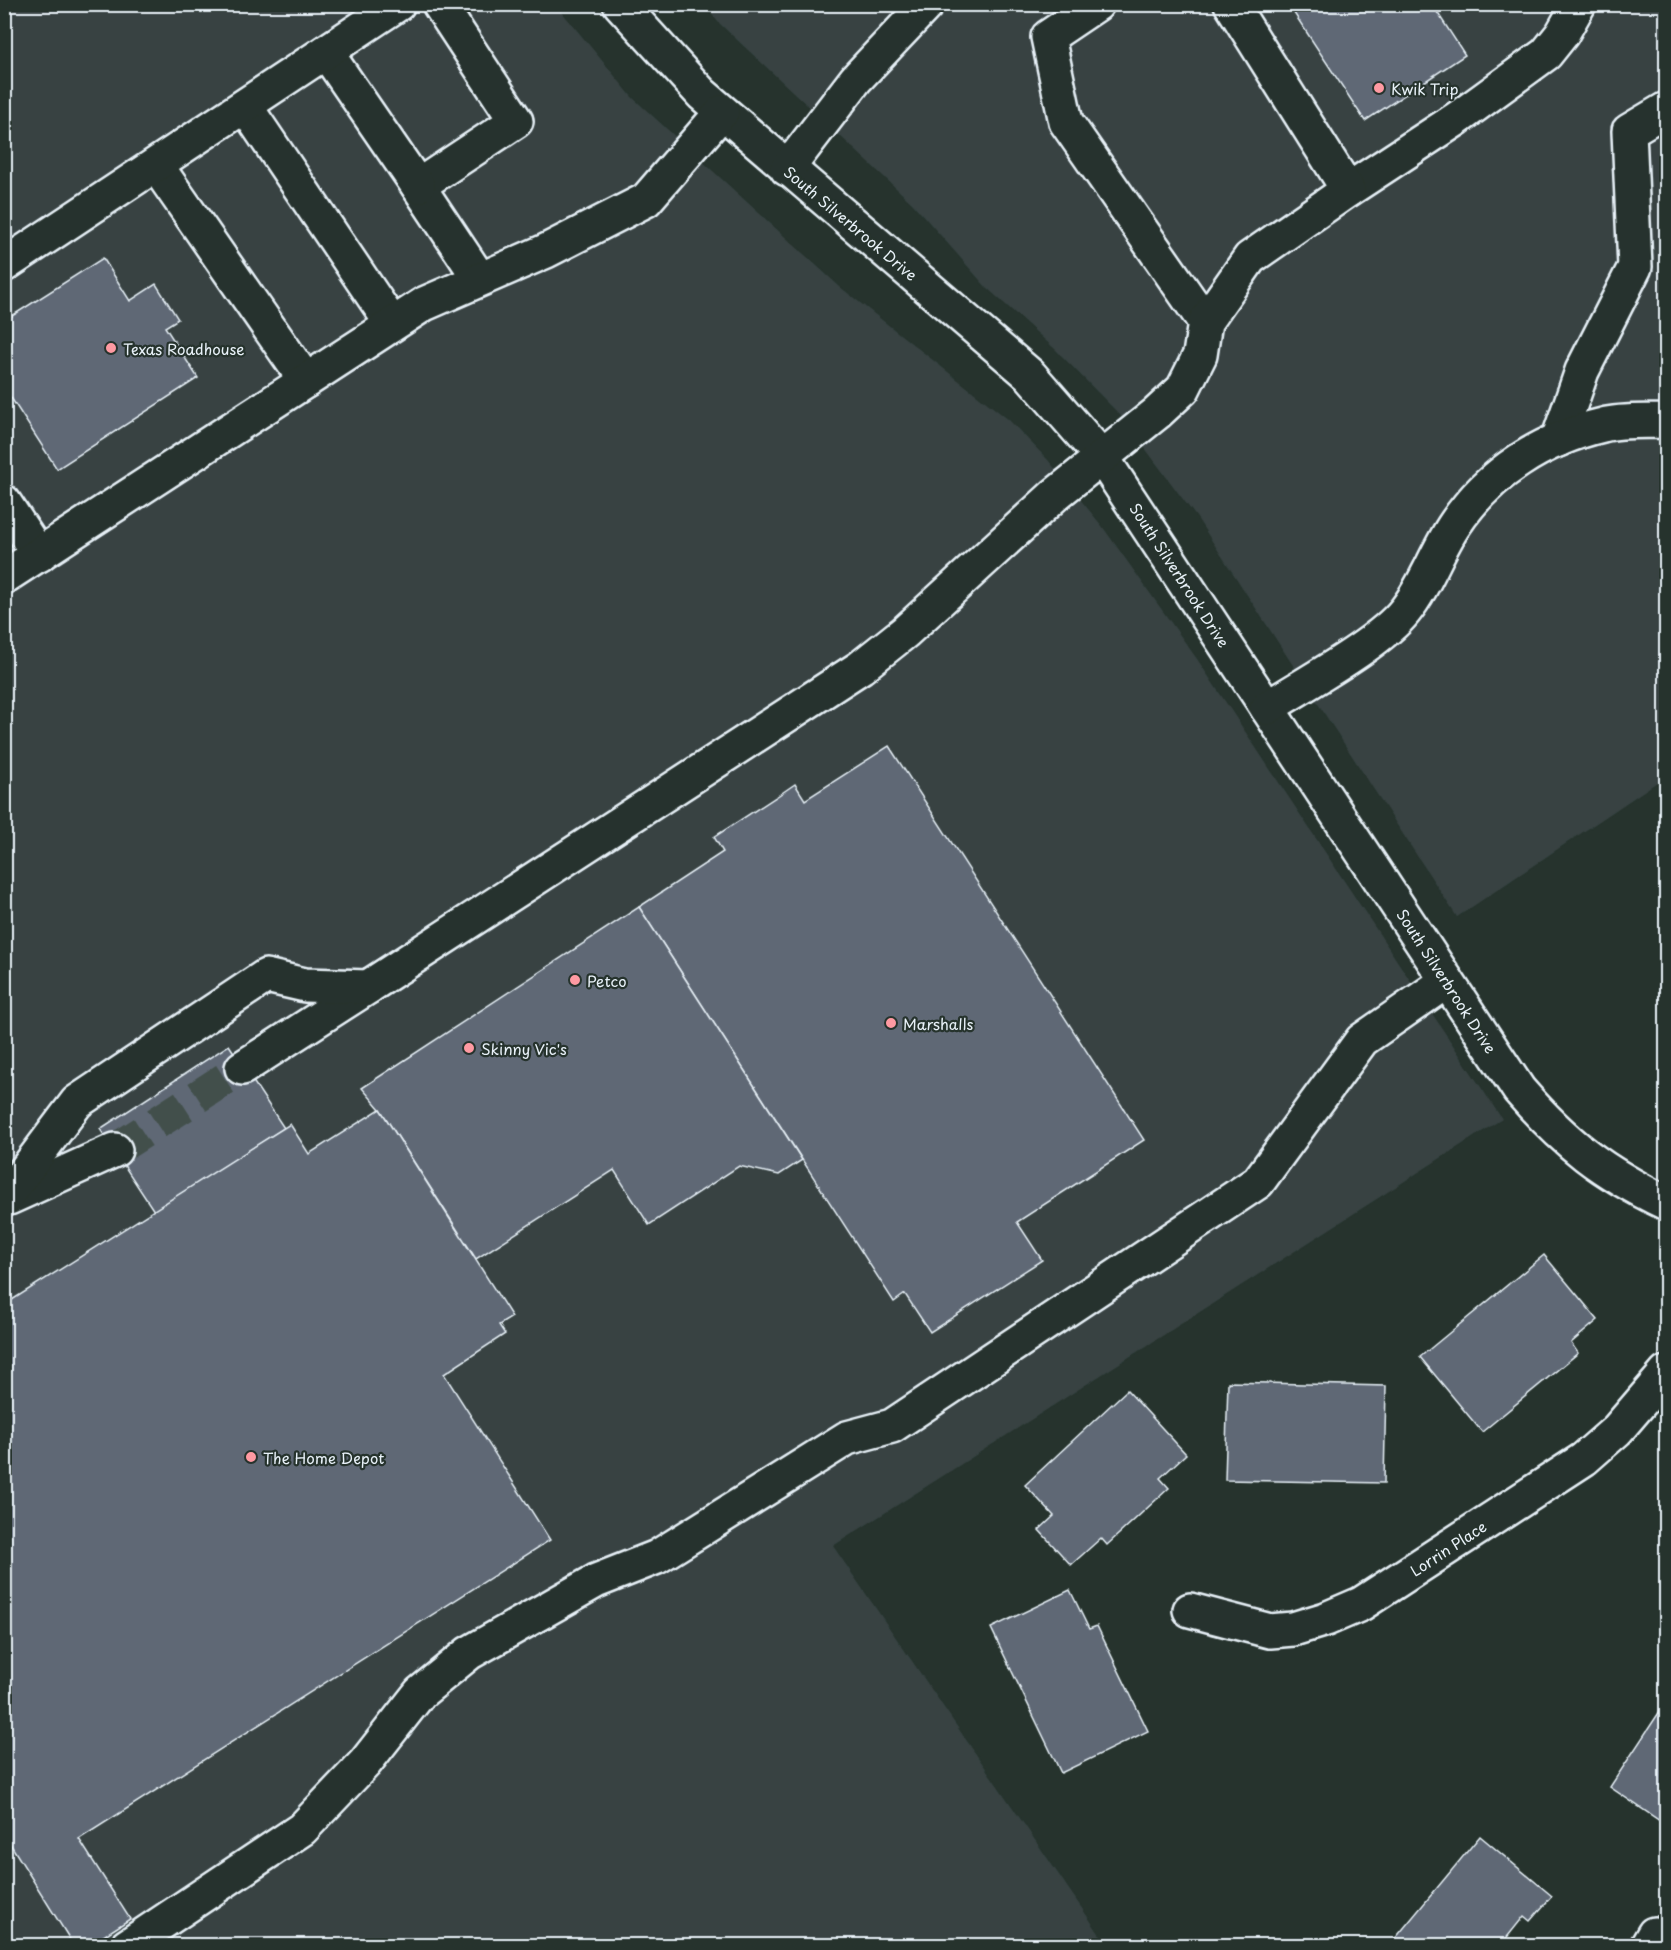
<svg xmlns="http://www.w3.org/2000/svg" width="1671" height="1950" viewBox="0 0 1671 1950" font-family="'Playpen Sans',sans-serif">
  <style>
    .built { fill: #374343 }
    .building { fill: #5e6875; stroke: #e8f1f8; stroke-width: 1.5 }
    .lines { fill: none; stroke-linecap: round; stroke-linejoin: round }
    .minor-tunnel { stroke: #43504b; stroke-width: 33; stroke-dasharray: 33 16; stroke-linecap: butt }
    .minor-casing { stroke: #e8f1f8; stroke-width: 38 }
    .minor { stroke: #26332d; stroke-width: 33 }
    .poi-dot { fill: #ff9aa2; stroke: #26332d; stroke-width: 2 }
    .labels { text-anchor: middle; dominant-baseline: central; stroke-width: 4.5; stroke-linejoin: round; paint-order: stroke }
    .poi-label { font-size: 15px; fill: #e8f1f8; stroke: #26332d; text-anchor: start }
    .street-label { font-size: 15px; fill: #e8f1f8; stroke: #26332d }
  </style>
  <rect width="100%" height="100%" fill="#26332d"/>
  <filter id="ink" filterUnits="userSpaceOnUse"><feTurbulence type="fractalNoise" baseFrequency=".0167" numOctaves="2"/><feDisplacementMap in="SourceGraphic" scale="12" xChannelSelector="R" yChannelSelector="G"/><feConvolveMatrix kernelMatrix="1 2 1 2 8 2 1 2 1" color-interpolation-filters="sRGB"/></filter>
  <g filter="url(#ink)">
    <g class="built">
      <polygon points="5,5 556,5 633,98 840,287 1009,420 1048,460 1102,526 1197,659 1502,1119 833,1546 1107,1945 5,1946"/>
      <polygon points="704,5 1666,5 1666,776 1457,917 1197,518 1121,416 1055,349 987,288 912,203 719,23"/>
    </g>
    <g class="building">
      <polygon points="1288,4 1448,4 1437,12 1465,55 1365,121"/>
      <polygon points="103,258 130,301 156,284 178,319 165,327 198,378 57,469 4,387 4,321"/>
      <polygon points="889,746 1144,1140 1017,1222 1042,1260 930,1332 905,1294 894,1302 639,907 723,852 714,837 776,797 795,784 805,800"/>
      <polygon points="639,907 802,1160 779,1175 739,1166 649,1225 614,1170 476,1259 380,1109 362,1088"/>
      <polygon points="229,1045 284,1128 154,1211 100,1129"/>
      <polygon points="380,1109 512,1317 499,1325 505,1334 444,1374 550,1540 79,1839 130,1919 88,1946 74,1946 4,1834 4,1305 290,1124 309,1154"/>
      <polygon points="1544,1255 1598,1320 1571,1343 1578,1353 1482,1432 1420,1357"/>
      <polygon points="1228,1382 1386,1386 1384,1483 1225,1480"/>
      <polygon points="1127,1390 1186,1454 1160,1478 1169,1488 1107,1545 1101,1538 1071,1565 1039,1530 1054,1516 1025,1485"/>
      <polygon points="1070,1590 1089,1629 1097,1626 1148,1731 1061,1773 991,1628"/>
      <polygon points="1666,1702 1666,1825 1610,1787"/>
      <polygon points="1480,1836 1552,1896 1530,1921 1524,1916 1500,1946 1389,1946"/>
    </g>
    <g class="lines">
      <polyline class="minor-tunnel" points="115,1150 242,1068"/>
      <defs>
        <g id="minor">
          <polyline points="439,4 516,121 418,186 479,278"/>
          <path d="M620,4l82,90 328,281 71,81 418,634c47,54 83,82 147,113"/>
          <polyline points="1097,4 1048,37 1066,122 1205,322"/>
          <polyline points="326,52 418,186"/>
          <polyline points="245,106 392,324"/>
          <polyline points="156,165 306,381"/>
          <polyline points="787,169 856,79 927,4"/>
          <polyline points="1348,190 1458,118 1546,54 1562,34 1579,4"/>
          <polyline points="4,265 398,4"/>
          <polyline points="1558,440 1582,371 1635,267 1629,131 1666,109"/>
          <polyline points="4,502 39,555"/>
          <polyline points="4,577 424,304 546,251 646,200 722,112"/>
          <path d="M1267,708c37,-24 112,-64 138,-97 21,-26 31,-59 50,-87 34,-51 88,-85 148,-99 19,-5 43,-3 63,-4"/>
          <polyline points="242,1068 368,987"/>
          <polyline points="9,1198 115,1150"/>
          <polyline points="4,1199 77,1102 266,976 305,985 368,987 861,667 905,632 1056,494 1157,413 1183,389 1200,355 1205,322 1250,258 1348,190 1231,4"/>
          <polyline points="1190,1610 1270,1631 1293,1629 1326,1619 1361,1604 1584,1459 1617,1430 1666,1373"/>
          <polyline points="127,1946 302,1829 365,1763 420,1693 469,1653 596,1581 657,1557 847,1438 892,1426 1258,1182 1362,1040 1447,981"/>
          <polyline points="1647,1946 1654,1934"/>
        </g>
      </defs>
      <use href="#minor" class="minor-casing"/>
      <use href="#minor" class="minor"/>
    </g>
  </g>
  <g class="poi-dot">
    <circle cx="1379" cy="88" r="6"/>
    <circle cx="111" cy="348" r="6"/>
    <circle cx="575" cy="980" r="6"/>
    <circle cx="891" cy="1023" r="6"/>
    <circle cx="469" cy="1048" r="6"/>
    <circle cx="251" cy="1457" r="6"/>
  </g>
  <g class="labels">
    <g class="poi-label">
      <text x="1391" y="88">Kwik Trip</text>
      <text x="123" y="348">Texas Roadhouse</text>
      <text x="587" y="980">Petco</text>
      <text x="903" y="1023">Marshalls</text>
      <text x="481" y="1048">Skinny Vic's</text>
      <text x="263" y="1457">The Home Depot</text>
    </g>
    <g class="street-label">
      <text transform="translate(851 223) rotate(40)">South Silverbrook Drive</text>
      <text transform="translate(1180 575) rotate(57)">South Silverbrook Drive</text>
      <text transform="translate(1447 981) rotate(57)">South Silverbrook Drive</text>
      <text transform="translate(1448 1548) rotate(-33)">Lorrin Place</text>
    </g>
  </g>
  <rect width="1671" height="1950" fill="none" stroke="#26332d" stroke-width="24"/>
  <rect x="12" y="12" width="1647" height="1926" fill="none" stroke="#e8f1f8" stroke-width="2" filter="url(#ink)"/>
</svg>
